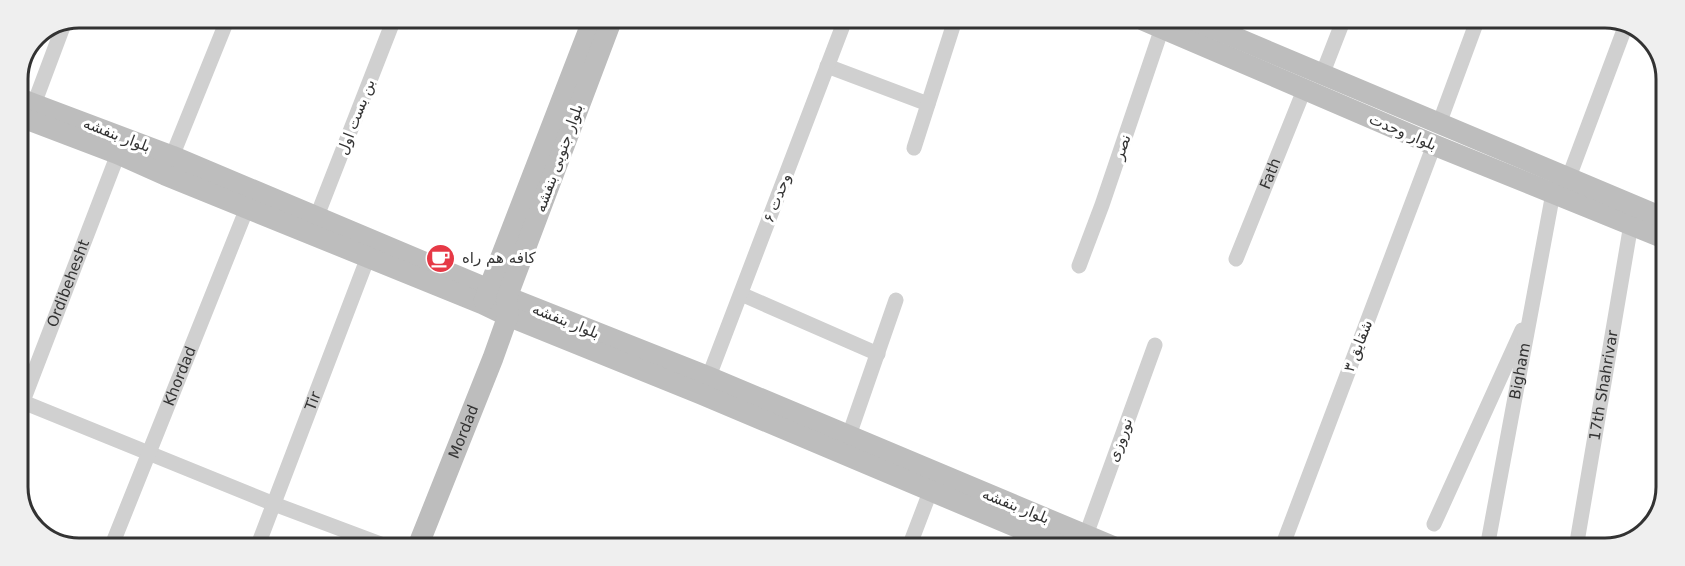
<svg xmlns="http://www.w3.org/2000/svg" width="1685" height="566" viewBox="0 0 1685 566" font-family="'DejaVu Sans',Vazirmatn,sans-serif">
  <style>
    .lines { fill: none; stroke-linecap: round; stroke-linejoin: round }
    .street { stroke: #d0d0d0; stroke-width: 15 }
    .secondary { stroke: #bdbdbd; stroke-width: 21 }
    .labels { text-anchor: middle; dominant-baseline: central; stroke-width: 6; stroke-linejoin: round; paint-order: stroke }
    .street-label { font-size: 15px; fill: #333; stroke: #fff }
    .poi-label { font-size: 15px; fill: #333; stroke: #fff; text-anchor: start }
    .rim { fill: none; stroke: #333; stroke-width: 3 }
  </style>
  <rect width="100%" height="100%" fill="#fff"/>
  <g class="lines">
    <g class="street">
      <polyline points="827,66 928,104"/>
      <polyline points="1322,75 1343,21"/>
      <polyline points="34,104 64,24"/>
      <polyline points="1439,124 1477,21"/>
      <polyline points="914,148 955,20"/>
      <polyline points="169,164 228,18"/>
      <polyline points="1569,177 1627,22"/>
      <polyline points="317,216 394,19"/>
      <path id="s1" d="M1236,259l68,-169"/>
      <polyline points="1079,266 1102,205 1162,28"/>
      <polyline points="741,294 878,354"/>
      <polyline points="706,384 845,20"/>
      <polyline points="18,400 274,504 386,546"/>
      <path id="s2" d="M18,414l100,-260"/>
      <polyline points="846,444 896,300"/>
      <polyline points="1434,524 1522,330"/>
      <polyline points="1086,535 1155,345"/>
      <path id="s3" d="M112,545l135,-337"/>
      <path id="s4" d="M258,545l110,-288"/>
      <polyline points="909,547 930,492"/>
      <polyline points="1282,547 1434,145"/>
      <path id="s5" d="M1487,548l66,-355"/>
      <path id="s6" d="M1576,548l55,-324"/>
    </g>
    <g class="secondary">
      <polyline points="1143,20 1434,145 1666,239"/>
      <polyline points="1194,20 1666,219"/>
      <polyline points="18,98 172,156 507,297 709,377 1114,547"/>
      <polyline points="18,116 118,154 165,175 483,304 508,316 701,394 1064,547"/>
      <polyline points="484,301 593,19"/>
      <path id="s7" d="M418,546l75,-188 15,-42 -1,-19 105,-278"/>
    </g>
  </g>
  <defs>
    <symbol id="cafe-disc" viewBox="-11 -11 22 22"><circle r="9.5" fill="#e63946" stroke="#fff"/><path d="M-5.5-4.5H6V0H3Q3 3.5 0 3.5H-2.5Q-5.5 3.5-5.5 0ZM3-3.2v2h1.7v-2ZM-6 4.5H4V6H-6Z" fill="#fff"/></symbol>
  </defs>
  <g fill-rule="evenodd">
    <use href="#cafe-disc" x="424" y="242" width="33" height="33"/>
  </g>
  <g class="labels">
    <g class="street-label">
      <text transform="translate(356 117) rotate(-69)">بن بست اول</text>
      <text transform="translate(1403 132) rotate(23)">بلوار وحدت</text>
      <text transform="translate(117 135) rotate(21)">بلوار بنفشه</text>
      <text transform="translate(1122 147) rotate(-71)">نصر</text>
      <text transform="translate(559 158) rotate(-70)">بلوار جنوبی بنفشه</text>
      <text stroke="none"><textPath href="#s1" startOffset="92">Fath</textPath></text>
      <text transform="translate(777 198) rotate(-69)">وحدت ۶</text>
      <text stroke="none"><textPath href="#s2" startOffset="140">Ordibehesht</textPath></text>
      <text transform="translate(566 321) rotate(22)">بلوار بنفشه</text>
      <text transform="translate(1358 346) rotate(-69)">شقایق ۳</text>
      <text stroke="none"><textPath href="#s5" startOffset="180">Bigham</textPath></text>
      <text stroke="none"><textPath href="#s3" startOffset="182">Khordad</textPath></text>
      <text stroke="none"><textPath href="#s6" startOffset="165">17th Shahrivar</textPath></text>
      <text stroke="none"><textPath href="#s4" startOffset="154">Tir</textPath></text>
      <text stroke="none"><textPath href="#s7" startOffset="123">Mordad</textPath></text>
      <text transform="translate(1120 440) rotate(-70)">نوروزی</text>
      <text transform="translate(1016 506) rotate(22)">بلوار بنفشه</text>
    </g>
    <g class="poi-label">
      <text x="462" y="258">کافه هم راه</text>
    </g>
  </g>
  <path d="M0 0H1685V566H0ZM79 28H1605A51 51 0 0 1 1656 79V487A51 51 0 0 1 1605 538H79A51 51 0 0 1 28 487V79A51 51 0 0 1 79 28Z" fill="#efefef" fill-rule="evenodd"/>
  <path class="rim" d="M79 28H1605A51 51 0 0 1 1656 79V487A51 51 0 0 1 1605 538H79A51 51 0 0 1 28 487V79A51 51 0 0 1 79 28Z"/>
</svg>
